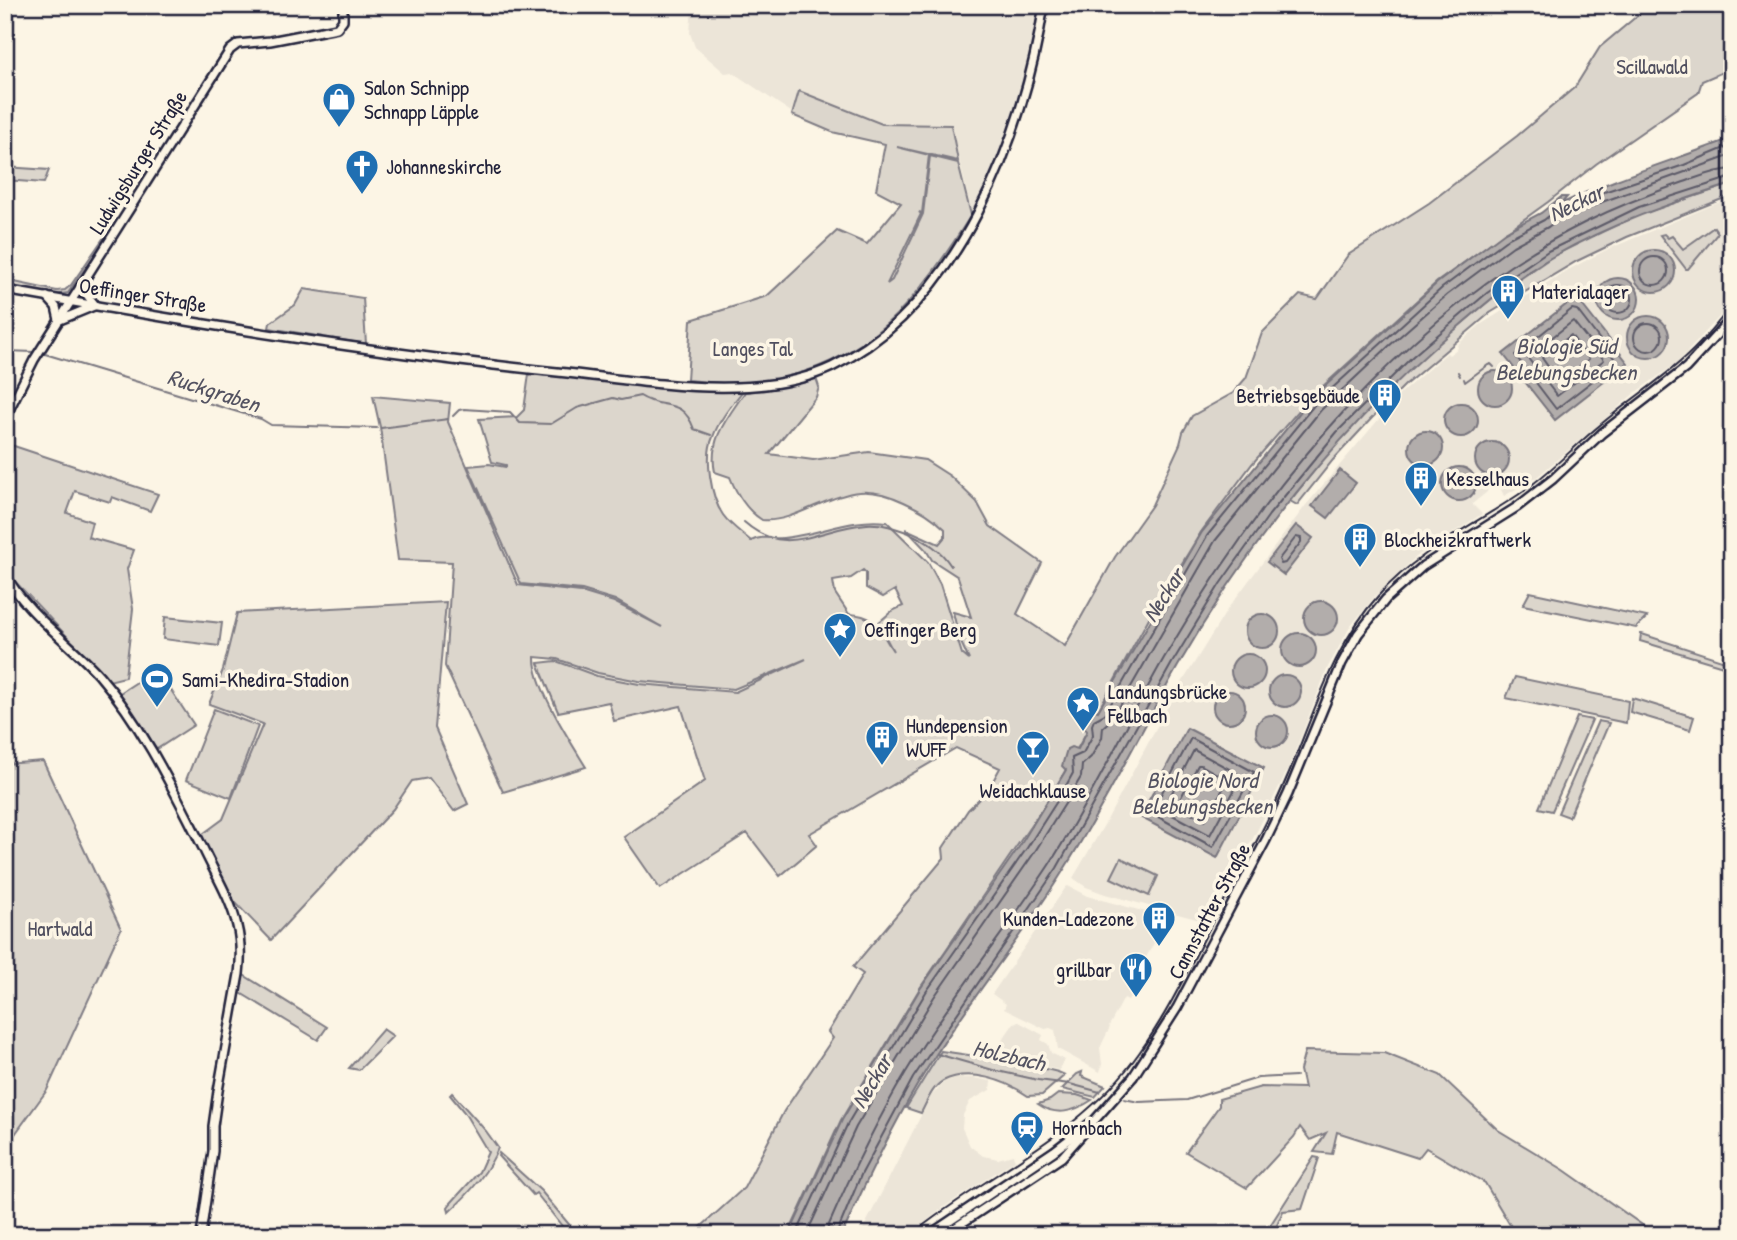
<svg xmlns="http://www.w3.org/2000/svg" width="1737" height="1240" viewBox="0 0 1737 1240" font-family="'Patrick Hand',sans-serif">
  <style>
    .built { fill: #ece5d8 }
    .green { fill: #dcd6cc; stroke: #7f7c84; stroke-width: 2; fill-rule: evenodd }
    .water { fill: #b2adab; stroke: #78757e; stroke-width: 2 }
    .lines { fill: none; stroke-linecap: round; stroke-linejoin: round }
    .shore { stroke: #5c5a68; stroke-width: 2 }
    .stream { stroke: #78757e; stroke-width: 2 }
    .secondary-casing { stroke: #22223b; stroke-width: 12 }
    .secondary { stroke: #fcf5e5; stroke-width: 7 }
    .tram { stroke: #22223b; stroke-width: 2 }
    .labels { text-anchor: middle; dominant-baseline: central; stroke-width: 7; stroke-linejoin: round; paint-order: stroke }
    .park-label { font-size: 21px; fill: #504f5f; stroke: #fcf5e5 }
    .poi-label { font-size: 21px; fill: #22223b; stroke: #fcf5e5; text-anchor: start }
    .street-label { font-size: 21px; fill: #22223b; stroke: #fcf5e5 }
    .water-label { font-size: 23px; font-style: italic; fill: #545362; stroke: #fcf5e5 }
  </style>
  <rect width="100%" height="100%" fill="#fcf5e5"/>
  <filter id="ink" filterUnits="userSpaceOnUse"><feTurbulence type="fractalNoise" baseFrequency=".0143" numOctaves="2"/><feDisplacementMap in="SourceGraphic" scale="14" xChannelSelector="R" yChannelSelector="G"/><feConvolveMatrix kernelMatrix="1 2 1 2 8 2 1 2 1" color-interpolation-filters="sRGB"/></filter>
  <g filter="url(#ink)">
    <g class="built">
      <polygon points="692,5 1035,5 1036,29 1031,58 1017,109 994,170 972,214 951,124 882,123 799,90 791,112 732,72 725,73 695,47 690,33"/>
      <polygon points="1732,197 1732,303 1677,363 1636,392 1537,477 1504,496 1498,483 1488,487 1487,492 1472,504 1482,514 1416,557 1375,596 1350,627 1328,667 1289,767 1257,831 1207,922 1105,894 1086,887 1073,878 1107,820 1170,702 1229,607 1306,505 1401,393 1447,353 1449,355 1458,348 1457,345 1480,325 1564,272 1606,250"/>
      <polygon points="1068,886 1087,896 1168,918 1144,961 1148,964 1128,1000 1124,998 1109,1026 1110,1027 1100,1048 1102,1064 1100,1072 1058,1049 1055,1030 1050,1028 1045,1029 1004,1009 1006,1004 992,994 1066,887"/>
      <polygon points="1019,1022 1043,1035 1041,1040 1048,1044 1051,1053 1065,1060 1059,1070 992,1055 1014,1023"/>
      <polygon points="955,1078 974,1078 991,1081 990,1090 970,1101 963,1115 962,1128 970,1146 983,1156 998,1159 1013,1155 1015,1160 944,1207 909,1235 860,1235 931,1096 944,1082"/>
    </g>
    <g class="green">
      <path d="M1650,5h82v63l-30,13 -4,12 -102,71 -48,38 -111,80 -128,117 -57,65 -51,68 -51,84 -97,177 -133,195 -79,132 -53,115h-96l52,-47 40,-77 49,-73 -5,-6 35,-58 -10,-7 91,-109 -1,-10 25,-38 20,-20 12,-22 -44,-20 -147,86 8,11 -37,31 -33,-43 -87,56 -36,-52 81,-56 -24,-75 -67,15 -5,-19 -51,10 -20,-49 18,-2 41,15 42,8 96,8 71,-33 -72,30 -95,-8 -41,-8 -41,-14 -22,-2c-1,29 35,84 51,110l-83,25 -58,-126 7,-104 -54,-2 -18,-133 -7,-31 77,7 -2,19 70,163 63,7 33,10 48,25 -47,-27 -33,-10 -61,-6 -53,-118 21,-2 17,3v-2l-14,-3 -13,-43 38,-2 7,-7 5,-36 213,18c-11,14 -23,28 -29,45 -9,19 -2,61 10,78 8,11 19,18 28,26 12,-6 20,-2 32,-3 35,-3 69,-21 104,-16l41,40 12,22 22,70 7,6 -10,-22 -6,-26 18,5 -13,-40 -26,-17 -6,-10 -20,-21 33,15 6,-7v-8c-13,-13 -24,-19 -41,-27 -36,-17 -53,-11 -89,4 -16,7 -35,16 -53,14 -16,-10 -25,-25 -32,-43l-15,-5c-7,-33 13,-55 30,-80l21,-2 50,-12 3,9 -3,10 -47,57 44,6 56,-8 56,8 25,16 27,26 13,24 52,37 -25,51 48,32 50,-89 37,-52 28,-61 3,-12 9,-16 41,-23 13,-15 16,-45 38,-38 17,4 31,-44 81,-52 88,-67 58,-49 25,-40zM863,570l3,3v15l17,9 12,-7 8,16 -11,5 -14,12 15,28c-15,-22 -15,-36 -44,-37l-14,-21 -2,-12 18,-3z"/>
      <path d="M799,91l83,33 69,1 7,36 -61,-14 32,8 -7,58 -3,-1 2,2 -34,70 5,-4 31,-66 7,-58 28,7 13,52c-52,83 -102,149 -204,166 -26,5 -54,1 -80,-1l4,-60 76,-24 70,-65 30,13 34,-41 -25,-13 9,-46 -53,-12 -40,-17z"/>
      <polygon points="5,167 49,170 44,183 5,180"/>
      <polygon points="1732,184 1732,195 1627,237 1577,261 1490,313 1405,385 1372,418 1333,460 1297,505 1290,501 1342,436 1417,361 1491,299 1553,256 1604,231 1641,214"/>
      <polygon points="1714,227 1718,233 1688,269 1686,269 1660,235 1664,234 1668,238 1672,236 1683,249"/>
      <polygon points="107,233 108,236 68,293 54,295 5,286 5,280 57,291 65,290 71,285"/>
      <polygon points="304,289 363,298 366,344 269,328 270,323 295,305"/>
      <polygon points="5,443 158,494 150,511 112,497 110,502 75,491 67,513 92,522 88,537 134,550 127,569 133,609 125,677 109,681 9,575 5,566"/>
      <polygon points="1530,592 1647,617 1636,628 1523,605"/>
      <polygon points="446,602 435,728 468,804 454,811 429,778 412,781 393,809 271,940 232,899 200,836 223,819 263,724 209,704 223,670 237,613"/>
      <polygon points="165,617 222,623 219,646 163,639"/>
      <polygon points="1641,634 1642,634 1725,661 1723,666 1640,641"/>
      <polygon points="157,669 194,725 157,749 120,693"/>
      <polygon points="1515,677 1628,701 1626,723 1506,698"/>
      <polygon points="1632,698 1694,717 1690,730 1630,712"/>
      <polygon points="214,709 258,726 231,798 186,780"/>
      <polygon points="1577,717 1592,720 1552,811 1539,808"/>
      <polygon points="1598,721 1609,723 1569,817 1558,813"/>
      <polygon points="43,761 121,929 47,1090 5,1148 5,764"/>
      <polygon points="1121,858 1158,876 1149,896 1111,878"/>
      <polygon points="242,974 327,1027 318,1040 239,992"/>
      <polygon points="383,1029 393,1036 359,1070 349,1068"/>
      <path d="M941,1051l48,7 2,-2 67,16 7,3 -23,20 -14,1c-21,-15 -59,-29 -85,-15 -11,6 -16,21 -22,32l-15,-5z"/>
      <polygon points="1305,1051 1384,1053 1440,1075 1498,1130 1564,1170 1651,1231 1664,1235 1516,1235 1485,1183 1426,1148 1418,1158 1337,1132 1332,1154 1314,1152 1326,1133 1310,1140 1300,1127 1294,1137 1247,1188 1186,1152 1219,1106 1219,1099 1261,1087 1304,1088 1300,1070"/>
      <polygon points="1082,1072 1081,1076 1105,1086 1095,1097 1062,1089 1077,1074"/>
      <path d="M452,1093l34,38 12,17c-10,25 -29,46 -49,64l-1,-5 3,-4 28,-31 9,-20 -24,-40 -14,-17z"/>
      <path d="M1058,1094l19,1 15,5c-18,12 -36,17 -54,4l12,-4z"/>
      <polygon points="499,1153 541,1191 578,1235 569,1235 536,1193 533,1195 498,1156"/>
      <polygon points="1314,1157 1319,1158 1302,1209 1283,1211 1273,1235 1264,1235"/>
    </g>
    <g class="water">
      <path d="M1732,138v46c-61,19 -122,40 -178,72 -35,19 -67,46 -97,72 -113,95 -205,210 -279,338 -39,68 -73,139 -115,205 -45,72 -101,138 -144,211 -29,49 -54,101 -77,153h-53l53,-115 78,-131 101,-145 45,-74 -4,-4 5,-17 4,-2 7,2 9,-18 -4,-6 9,-16 6,2 104,-179 108,-132 127,-117 68,-51 36,-19 20,-16h6l-6,7c55,-27 114,-44 171,-66z"/>
      <circle cx="1654" cy="271" r="21"/>
      <circle cx="1618" cy="299" r="21"/>
      <polygon points="1576,297 1628,363 1555,420 1503,354"/>
      <circle cx="1648" cy="337" r="21"/>
      <circle cx="1495" cy="388" r="17"/>
      <circle cx="1461" cy="420" r="17"/>
      <circle cx="1426" cy="448" r="17"/>
      <circle cx="1492" cy="459" r="17"/>
      <circle cx="1459" cy="484" r="17"/>
      <polygon points="1340,470 1356,483 1328,518 1312,506"/>
      <polygon points="1296,525 1313,538 1284,575 1267,562"/>
      <circle cx="1321" cy="618" r="17"/>
      <circle cx="1262" cy="631" r="17"/>
      <circle cx="1299" cy="650" r="17"/>
      <circle cx="1248" cy="671" r="17"/>
      <circle cx="1285" cy="691" r="16"/>
      <circle cx="1229" cy="707" r="16"/>
      <circle cx="1272" cy="731" r="16"/>
      <polygon points="1187,728 1264,768 1217,858 1140,817"/>
    </g>
    <g class="lines">
      <g class="shore">
        <circle cx="1654" cy="271" r="14"/>
        <circle cx="1618" cy="299" r="14"/>
        <polygon points="1572,309 1577,310 1617,362 1556,409 1515,355"/>
        <polygon points="1573,321 1604,360 1557,396 1527,357"/>
        <circle cx="1648" cy="337" r="14"/>
        <polygon points="1571,335 1589,359 1559,382 1542,358"/>
        <polygon points="1296,537 1301,538 1301,542 1285,563 1281,564 1279,559"/>
        <polygon points="1191,738 1254,772 1213,847 1151,813"/>
        <polygon points="1194,750 1242,776 1210,835 1163,810"/>
        <polygon points="1198,765 1201,765 1228,780 1205,821 1177,805"/>
        <polyline points="796,1235 848,1123 926,992 1027,848 1061,795 1073,773 1072,758 1083,753 1093,735 1092,725 1094,720 1105,714 1207,536 1315,404 1442,288 1509,238 1544,220 1560,207 1570,207 1598,194 1684,165 1732,145"/>
        <polyline points="806,1235 856,1127 934,997 1034,853 1068,799 1081,777 1082,765 1091,757 1102,738 1103,727 1113,718 1215,541 1321,410 1389,346 1447,295 1513,246 1548,227 1561,217 1572,216 1602,202 1732,155"/>
        <path d="M827,1235l1,-8c23,-53 48,-105 78,-155 43,-71 97,-137 143,-207 43,-67 76,-139 115,-207 98,-168 244,-347 420,-435 32,-16 65,-29 100,-41 15,-5 31,-12 48,-13"/>
        <polyline points="836,1235 861,1175 913,1078 1057,868 1172,663 1220,584 1269,515 1337,432 1413,356 1487,293 1548,251 1639,207 1732,177"/>
      </g>
      <g class="stream">
        <polyline points="5,351 35,352"/>
        <polyline points="45,354 261,419 271,425 377,428"/>
        <polyline points="1458,372 1460,376"/>
        <polyline points="1464,379 1465,382 1488,365 1491,364 1494,367"/>
        <path d="M453,416l6,-6 5,-1 46,3 10,11 31,1 26,-16 36,-10 8,2 19,-4c23,15 42,0 54,33l17,6"/>
        <polyline points="381,428 448,419"/>
        <path d="M744,522c43,38 75,5 123,2 15,-1 29,4 42,9 19,9 31,16 42,33"/>
        <polyline points="937,1054 993,1070 1038,1080 1070,1084 1100,1092"/>
        <polyline points="1124,1099 1139,1102 1187,1100 1258,1078 1296,1076"/>
      </g>
      <defs>
        <g id="secondary">
          <polyline points="83,282 84,291 95,305"/>
          <path d="M5,290c187,33 374,64 562,83 82,9 189,30 265,-6 127,-61 192,-231 212,-362"/>
          <polyline points="47,297 56,307 59,320"/>
          <polyline points="60,320 94,306"/>
          <polyline points="5,425 9,410 34,360 230,50 238,44 270,41 337,28 343,20 343,5"/>
          <path d="M5,574c20,38 65,69 94,101 44,51 74,114 104,173 12,26 28,51 34,78 4,16 4,32 2,48l-21,117 -5,35v25l-12,84"/>
          <polyline points="929,1235 1054,1151 1089,1124"/>
          <polyline points="944,1235 1062,1157 1133,1077 1177,1008 1266,840 1288,794 1342,663 1358,634 1386,599 1423,566 1517,507 1553,479 1602,433 1686,368 1732,318"/>
        </g>
      </defs>
      <use href="#secondary" class="secondary-casing"/>
      <use href="#secondary" class="secondary"/>
      <path class="tram" d="M911,1235c77,-63 170,-99 228,-182 29,-40 50,-85 72,-128 26,-49 55,-97 76,-148 27,-62 45,-130 91,-181 39,-44 92,-69 140,-101 30,-20 54,-47 82,-70 26,-22 55,-41 80,-63 20,-17 36,-37 52,-57"/>
    </g>
  </g>
  <defs>
    <symbol id="shop-pin" viewBox="-11 -11 22 30"><path d="M0 17L-7.5 6A9.5 9.5 0 1 1 7.5 6Z" fill="#1f6fb2" stroke="#fcf5e5"/><path d="M-5-2.5h2.3a2.7 3.5 0 0 1 5.4 0H5L5.5 6h-11ZM-1.5-2.5h3a1.5 2.3 0 0 0-3 0Z" fill="#fff"/></symbol>
    <symbol id="church-pin" viewBox="-11 -11 22 30"><path d="M0 17L-7.5 6A9.5 9.5 0 1 1 7.5 6Z" fill="#1f6fb2" stroke="#fcf5e5"/><path d="M-1.2-6h2.4v3.5h3.3v2.4h-3.3V6h-2.4V-.1h-3.3v-2.4h3.3Z" fill="#fff"/></symbol>
    <symbol id="building-pin" viewBox="-11 -11 22 30"><path d="M0 17L-7.5 6A9.5 9.5 0 1 1 7.5 6Z" fill="#1f6fb2" stroke="#fcf5e5"/><path d="M-4-6H4V6H1V3H-1V6H-4ZM-2.5-4.3h1.7v1.8h-1.7ZM.8-4.3h1.7v1.8H.8ZM-2.5-1h1.7V.8h-1.7ZM.8-1h1.7V.8H.8Z" fill="#fff"/></symbol>
    <symbol id="sight-pin" viewBox="-11 -11 22 30"><path d="M0 17L-7.5 6A9.5 9.5 0 1 1 7.5 6Z" fill="#1f6fb2" stroke="#fcf5e5"/><path d="M0-6L1.8-2.2L6-1.7L2.9 1.2L3.7 5.4L0 3.3L-3.7 5.4L-2.9 1.2L-6-1.7L-1.8-2.2Z" fill="#fff"/></symbol>
    <symbol id="stadium-pin" viewBox="-11 -11 22 30"><path d="M0 17L-7.5 6A9.5 9.5 0 1 1 7.5 6Z" fill="#1f6fb2" stroke="#fcf5e5"/><path d="M0-5a6.5 5 0 1 0 0 10a6.5 5 0 1 0 0-10ZM-3.5-1.8h7v3.6h-7Z" fill="#fff"/></symbol>
    <symbol id="bar-pin" viewBox="-11 -11 22 30"><path d="M0 17L-7.5 6A9.5 9.5 0 1 1 7.5 6Z" fill="#1f6fb2" stroke="#fcf5e5"/><path d="M-6-5H6L.8 .8V4.5H3.5V6h-7V4.5H-.8V.8Z" fill="#fff"/></symbol>
    <symbol id="restaurant-pin" viewBox="-11 -11 22 30"><path d="M0 17L-7.5 6A9.5 9.5 0 1 1 7.5 6Z" fill="#1f6fb2" stroke="#fcf5e5"/><path d="M-5-6h1v4h1v-4h1v4h1v-4h1v5L-1.5 .5V6h-2V.5L-5-1ZM5-6V6H3V1.5H1.5Q1.5-4 5-6Z" fill="#fff"/></symbol>
    <symbol id="station-pin" viewBox="-11 -11 22 30"><path d="M0 17L-7.5 6A9.5 9.5 0 1 1 7.5 6Z" fill="#1f6fb2" stroke="#fcf5e5"/><path d="M-3-6H3Q5-6 5-4V2Q5 4 3 4L4.5 6H3L1.5 4h-3L-3 6H-4.5L-3 4Q-5 4-5 2V-4Q-5-6-3-6ZM-3.5-4v3h7v-3ZM-3.5 1v1.5H-2V1ZM2 1v1.5H3.5V1Z" fill="#fff"/></symbol>
  </defs>
  <g fill-rule="evenodd">
    <use href="#shop-pin" x="320" y="80" width="38" height="52"/>
    <use href="#church-pin" x="343" y="147" width="38" height="52"/>
    <use href="#building-pin" x="1489" y="272" width="38" height="52"/>
    <use href="#building-pin" x="1366" y="376" width="38" height="52"/>
    <use href="#building-pin" x="1402" y="459" width="38" height="52"/>
    <use href="#building-pin" x="1341" y="520" width="38" height="52"/>
    <use href="#sight-pin" x="821" y="610" width="38" height="52"/>
    <use href="#stadium-pin" x="138" y="660" width="38" height="52"/>
    <use href="#sight-pin" x="1064" y="684" width="38" height="52"/>
    <use href="#building-pin" x="863" y="718" width="38" height="52"/>
    <use href="#bar-pin" x="1014" y="728" width="38" height="52"/>
    <use href="#building-pin" x="1140" y="899" width="38" height="52"/>
    <use href="#restaurant-pin" x="1117" y="950" width="38" height="52"/>
    <use href="#station-pin" x="1008" y="1108" width="38" height="52"/>
  </g>
  <g class="labels">
    <g class="park-label">
      <text x="1652" y="66">Scillawald</text>
      <text x="753" y="348">Langes Tal</text>
      <text x="60" y="928">Hartwald</text>
    </g>
    <g class="poi-label">
      <text x="364" y="87">Salon Schnipp<tspan x="364" dy="24">Schnapp Läpple</tspan></text>
      <text x="386" y="166">Johanneskirche</text>
      <text x="1532" y="291">Materialager</text>
      <text x="1360" y="395" text-anchor="end">Betriebsgebäude</text>
      <text x="1446" y="478">Kesselhaus</text>
      <text x="1384" y="539">Blockheizkraftwerk</text>
      <text x="864" y="629">Oeffinger Berg</text>
      <text x="182" y="679">Sami-Khedira-Stadion</text>
      <text x="1108" y="691">Landungsbrücke<tspan x="1108" dy="24">Fellbach</tspan></text>
      <text x="906" y="725">Hundepension<tspan x="906" dy="24">WUFF</tspan></text>
      <text x="1033" y="790" text-anchor="middle">Weidachklause</text>
      <text x="1134" y="918" text-anchor="end">Kunden-Ladezone</text>
      <text x="1112" y="969" text-anchor="end">grillbar</text>
      <text x="1052" y="1127">Hornbach</text>
    </g>
    <g class="street-label">
      <text transform="translate(138 162) rotate(-58)">Ludwigsburger Straße</text>
      <text transform="translate(143 295) rotate(9)">Oeffinger Straße</text>
      <text transform="translate(1209 911) rotate(-62)">Cannstatter Straße</text>
    </g>
    <g class="water-label">
      <text transform="translate(1576 202) rotate(-26)">Neckar</text>
      <text x="1566" y="345">Biologie Süd<tspan x="1566" dy="26">Belebungsbecken</tspan></text>
      <text transform="translate(214 390) rotate(18)">Ruckgraben</text>
      <text transform="translate(1163 595) rotate(-57)">Neckar</text>
      <text x="1202" y="779">Biologie Nord<tspan x="1202" dy="26">Belebungsbecken</tspan></text>
      <text transform="translate(1009 1055) rotate(13)">Holzbach</text>
      <text transform="translate(871 1081) rotate(-59)">Neckar</text>
    </g>
  </g>
  <rect width="1737" height="1240" fill="none" stroke="#fcf5e5" stroke-width="28"/>
  <rect x="14" y="14" width="1709" height="1212" fill="none" stroke="#22223b" stroke-width="2.5" filter="url(#ink)"/>
</svg>
